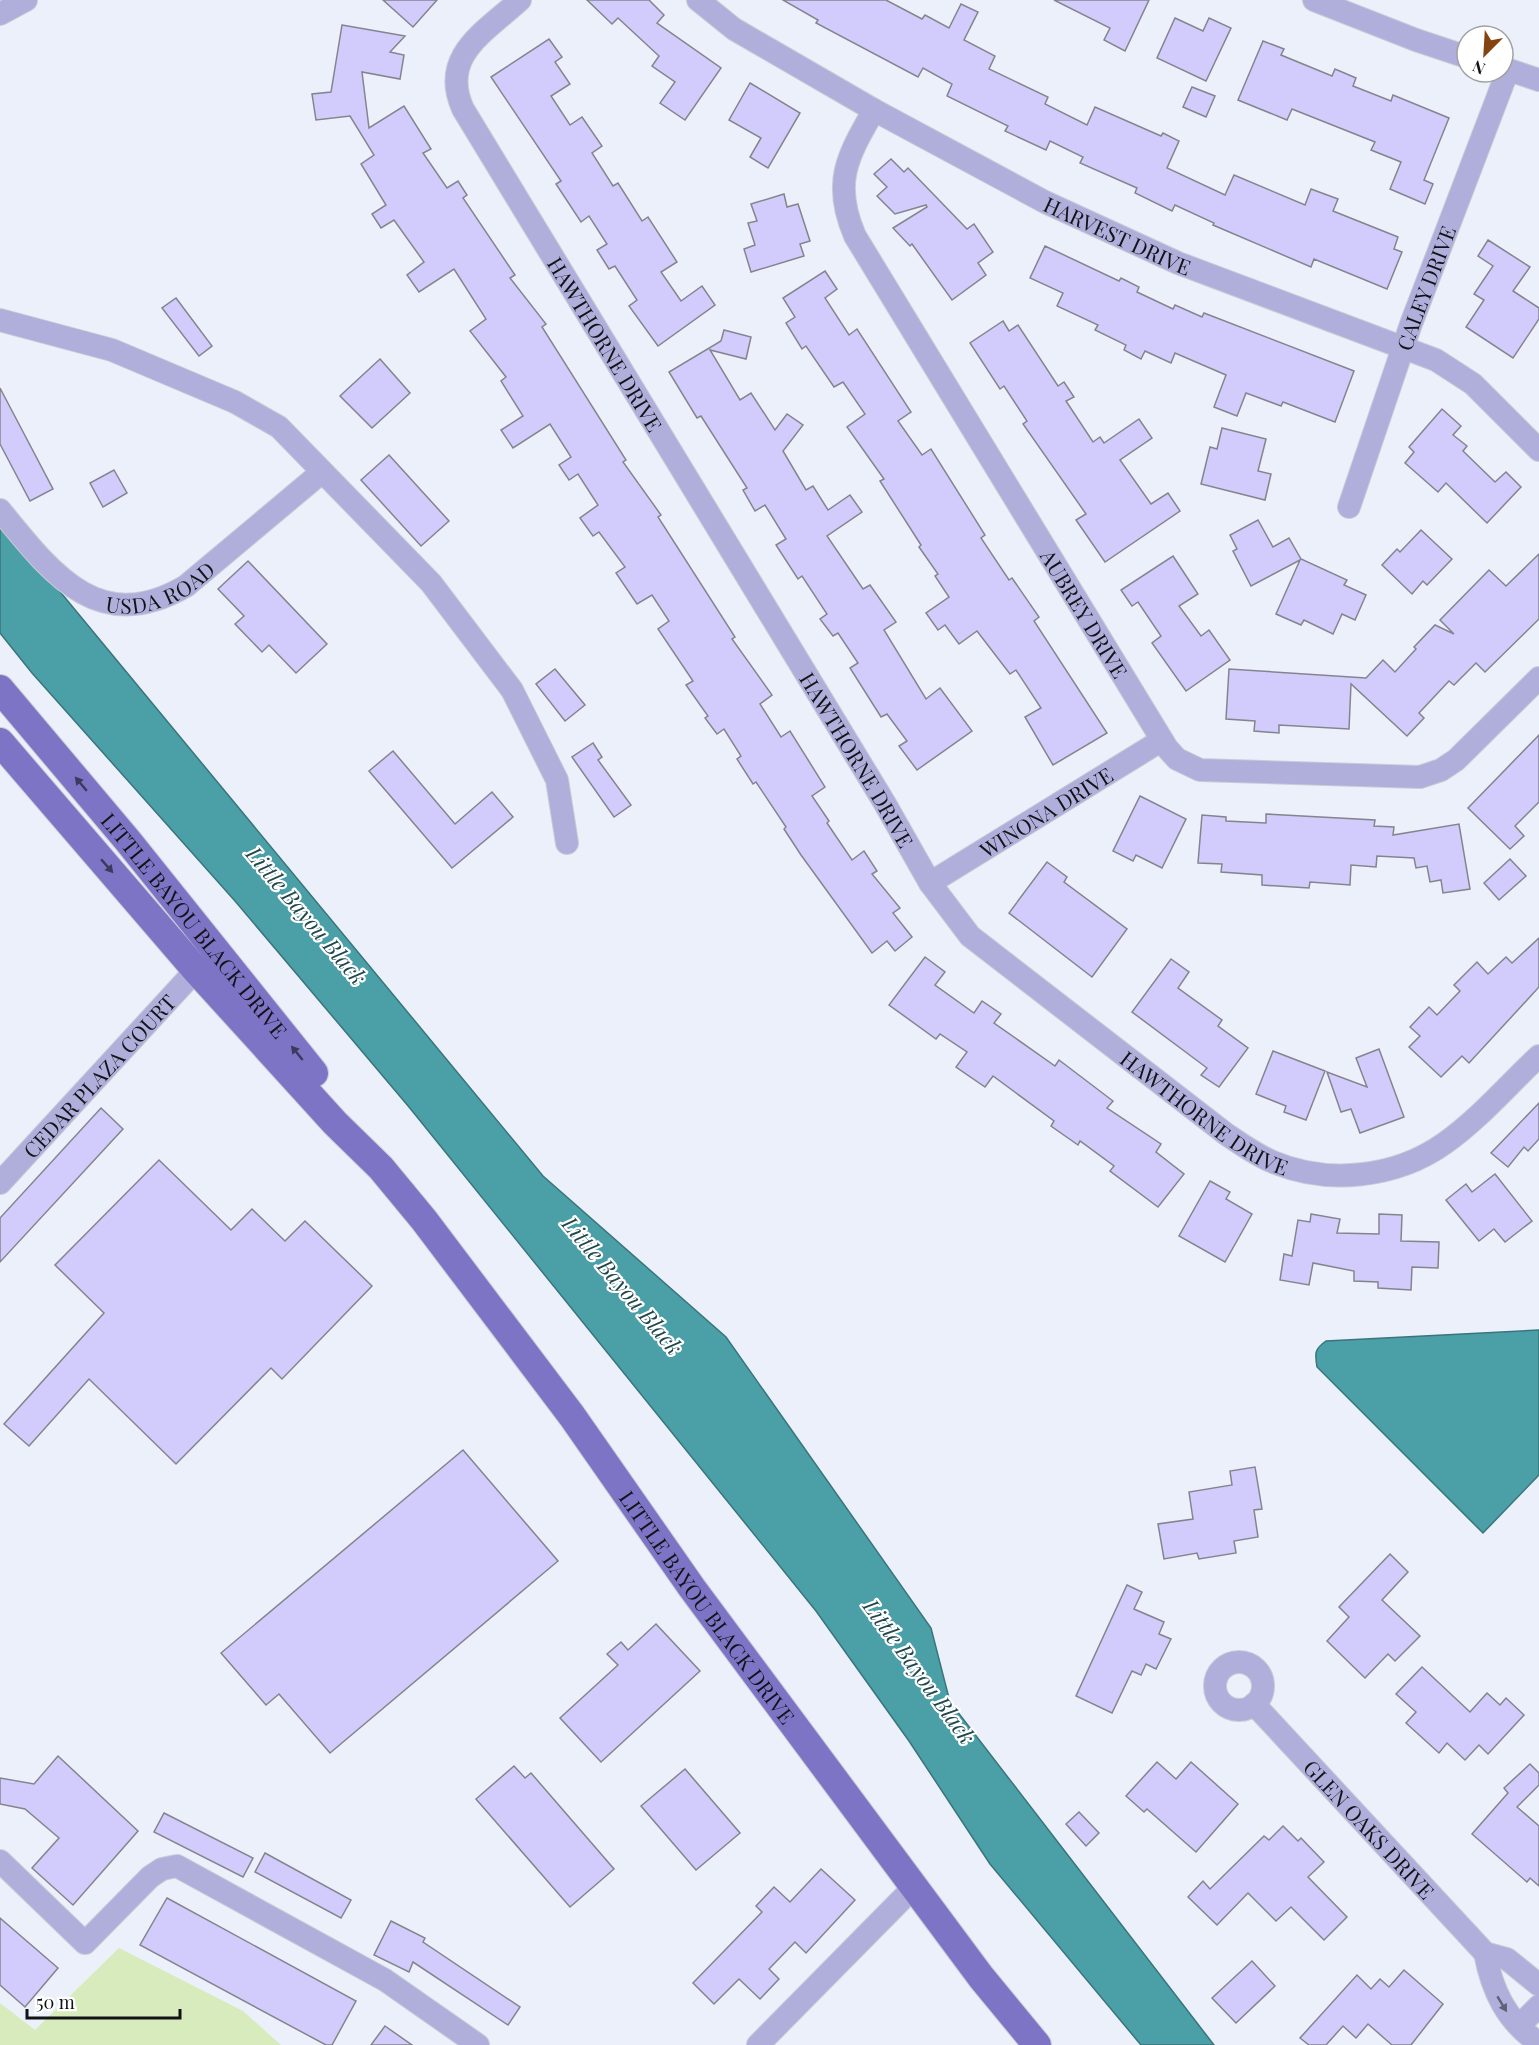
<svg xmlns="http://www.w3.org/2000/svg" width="1539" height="2045" viewBox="0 0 1539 2045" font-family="'Playfair Display',serif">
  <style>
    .green { fill: #d8ebbc }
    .water { fill: #4b9fa7; stroke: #3a757c; stroke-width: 1.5 }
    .building { fill: #d1ccfc; stroke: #85848e; stroke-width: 1.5 }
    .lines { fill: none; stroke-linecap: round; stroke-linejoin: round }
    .minor-casing { stroke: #c8cdd6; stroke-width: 24 }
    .major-casing { stroke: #c8cdd6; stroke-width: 30 }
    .minor { stroke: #b0aedb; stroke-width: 22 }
    .major { stroke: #7d74c5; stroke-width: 28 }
    .oneway { fill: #3c3a5c }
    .oneway2 { fill: #606078 }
    .labels { text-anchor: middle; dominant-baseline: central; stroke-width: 4.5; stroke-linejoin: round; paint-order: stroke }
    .street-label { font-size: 21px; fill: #111316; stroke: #fff }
    .water-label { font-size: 22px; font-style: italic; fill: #20484b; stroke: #fff }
  </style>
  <rect width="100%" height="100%" fill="#ebf0fa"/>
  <polygon class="green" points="119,1948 243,2011 281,2045 0,2045 0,2003 35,2030"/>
  <g class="water">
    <polygon points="0,519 543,1176 726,1337 931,1628 950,1702 1214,2045 1141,2045 990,1864 909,1741 816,1611 409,1107 235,901 32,673 0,633"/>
    <path d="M1539,1330v145l-56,58 -166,-166c-2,-13 -3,-18 9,-26z"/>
  </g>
  <g class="building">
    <polygon points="383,0 437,0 413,27"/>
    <polygon points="587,0 649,0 664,15 657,23 721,68 685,120 660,103 675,82 652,66 659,56 618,18 612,24"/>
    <polygon points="783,0 886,0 922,19 925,15 949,28 961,4 978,12 964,40 995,56 989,69 1048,97 1045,104 1087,125 1095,107 1161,136 1163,133 1179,141 1167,168 1225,195 1234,175 1305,205 1311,189 1338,199 1333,211 1398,237 1394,249 1402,252 1387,289 1314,259 1311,267 1213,225 1214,223 1175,205 1172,211 1135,193 1137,188 1080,163 1083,157 1050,141 1046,150 1005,131 1008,126 947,96 952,84 923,68 918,77 816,23 818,20"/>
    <polygon points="1054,0 1149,0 1125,51 1104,40 1110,28"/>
    <polygon points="1175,18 1203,31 1209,18 1231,28 1206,81 1157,58"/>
    <polygon points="342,25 405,36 390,52 404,55 400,79 362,72 369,128 404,106 431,149 423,153 447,188 458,181 467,195 463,198 515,275 510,278 546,324 542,327 626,460 623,462 661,515 658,517 735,637 732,639 772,695 760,704 781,737 790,731 825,787 812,796 829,821 827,823 852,860 864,851 877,871 872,874 900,908 893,913 912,937 895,951 887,941 872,953 801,855 784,829 786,827 756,782 753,784 737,759 741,756 724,729 717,734 705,718 708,716 686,685 693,681 658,629 669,621 652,595 637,604 616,573 625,567 599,532 593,536 580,518 598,505 578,474 569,480 559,465 571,457 550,424 513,448 501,430 523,416 501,381 506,377 470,331 486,319 454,269 419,292 407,275 424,262 394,220 381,228 372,214 386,205 361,164 374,155 350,116 316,120 312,94 331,92"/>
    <polygon points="549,39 562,57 555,62 570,84 551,96 570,125 582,117 602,146 592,153 613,186 618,183 642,221 648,217 677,262 661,272 681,301 702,286 715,305 658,346 629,306 637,300 615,266 609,269 597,250 607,244 589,216 581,222 556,184 561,181 491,77"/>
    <polygon points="1263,41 1284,49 1281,55 1332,76 1335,69 1356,78 1353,86 1391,101 1393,95 1449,118 1424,180 1433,184 1425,204 1390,189 1401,162 1371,150 1375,142 1292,109 1287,120 1238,100"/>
    <polygon points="750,83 800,113 768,168 750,157 761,138 729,120"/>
    <polygon points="1192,87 1215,96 1206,117 1183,107"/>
    <polygon points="891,159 904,172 908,168 967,229 974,224 993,252 978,263 986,275 952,300 912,244 910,246 893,228 927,207 926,205 895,214 877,196 887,187 874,174"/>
    <polygon points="784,194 787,207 798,204 810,241 800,244 804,256 751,272 744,249 755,245 748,223 757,221 751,204"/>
    <polygon points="1488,240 1530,267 1513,291 1539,308 1539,319 1513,358 1466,327 1484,300 1474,294 1493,266 1478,256"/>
    <polygon points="1045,246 1119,281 1121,278 1139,287 1137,292 1173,309 1175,305 1202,317 1204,313 1354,371 1335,422 1283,402 1281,406 1246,393 1237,416 1214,407 1226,375 1175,353 1171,363 1145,351 1141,359 1124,350 1126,345 1095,330 1098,325 1057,306 1063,293 1030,278"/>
    <polygon points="825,271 837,289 825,298 849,335 857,329 911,412 898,421 922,455 931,449 985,535 981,538 1009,580 1012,578 1039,617 1034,621 1107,733 1053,765 1025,717 1041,708 1016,670 1010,674 977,631 959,644 945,625 938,630 926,613 949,597 935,576 938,574 919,547 921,545 880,481 884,479 847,427 865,414 843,382 834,387 806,346 802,349 786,323 795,317 783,298"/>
    <polygon points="176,298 212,346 199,356 162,308"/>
    <polygon points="1003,321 1009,331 1018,325 1058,386 1064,382 1074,397 1066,401 1093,442 1100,437 1104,443 1139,419 1152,438 1120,460 1151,504 1168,493 1180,511 1105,562 1076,520 1086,514 1023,424 1027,421 1004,386 1000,389 970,343"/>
    <polygon points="724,330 751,337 746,359 710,350 740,400 751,393 775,430 787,414 803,425 783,451 806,490 813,486 828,510 850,495 862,512 827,536 863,589 870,585 896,622 884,630 926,699 940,688 972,731 917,770 899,746 907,741 887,714 881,717 850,668 858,663 838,633 833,636 820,619 827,614 802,576 798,579 776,545 786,539 765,505 755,511 743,490 747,488 701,416 697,418 669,372 721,341"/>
    <polygon points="380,359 410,393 372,428 340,396"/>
    <polygon points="0,388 53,489 30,501 0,444"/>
    <polygon points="1442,409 1461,426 1453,435 1467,446 1463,451 1495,482 1506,472 1521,487 1487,523 1446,483 1438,492 1405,463 1414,452 1409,447"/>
    <polygon points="1222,428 1266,439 1258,471 1271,474 1265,500 1201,484 1210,447 1217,449"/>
    <polygon points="389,455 449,521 421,546 361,480"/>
    <polygon points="114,470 127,493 103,507 90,483"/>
    <polygon points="1258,520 1273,547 1289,538 1301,559 1347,580 1344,585 1366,595 1355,620 1342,614 1333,634 1304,620 1301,625 1276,614 1300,560 1251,586 1233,551 1237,549 1230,535"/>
    <polygon points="1421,530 1452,559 1427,585 1423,581 1412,594 1382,565 1397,549 1400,552"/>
    <polygon points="1539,554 1539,619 1485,672 1476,663 1454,685 1449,681 1419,713 1424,718 1407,736 1351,684 1349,729 1279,725 1279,733 1254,731 1255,721 1226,719 1229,669 1366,678 1383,660 1395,672 1416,649 1414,647 1435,625 1454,634 1440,620 1489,570 1506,586"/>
    <polygon points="1173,556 1198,594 1179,606 1201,636 1209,630 1230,660 1186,691 1152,643 1161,636 1138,602 1132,606 1121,590"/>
    <polygon points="248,561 327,644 296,673 269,645 262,652 235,624 244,616 218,589"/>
    <polygon points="555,669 585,705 565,721 536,684"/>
    <polygon points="1539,735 1539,802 1515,826 1524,836 1510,849 1468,808"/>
    <polygon points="593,743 602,757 598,760 631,805 614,817 572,757"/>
    <polygon points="393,751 455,824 492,792 513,817 452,868 369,771"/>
    <polygon points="1140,796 1186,819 1162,868 1136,855 1133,861 1113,851"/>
    <polygon points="1266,814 1375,820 1374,826 1394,827 1393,835 1459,824 1470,889 1443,893 1441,880 1430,882 1427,866 1416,868 1414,858 1377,856 1376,867 1351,865 1350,885 1310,882 1309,888 1262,885 1262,875 1221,872 1222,864 1198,863 1202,815 1226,817 1226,821 1266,823"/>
    <polygon points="1510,859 1526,876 1499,900 1484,883"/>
    <polygon points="1047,862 1067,877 1064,882 1127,929 1092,977 1009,913"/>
    <polygon points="1539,938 1539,987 1469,1063 1462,1056 1441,1077 1409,1047 1420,1036 1410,1027 1429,1007 1437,1015 1460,991 1454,985 1477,962 1488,974 1506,957 1512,963"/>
    <polygon points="925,957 945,972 935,985 974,1013 982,1001 1001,1014 994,1023 1055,1066 1059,1060 1113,1101 1107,1108 1161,1144 1156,1152 1184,1174 1158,1207 1110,1171 1114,1166 1080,1141 1078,1145 1051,1126 1054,1121 993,1076 985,1087 956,1067 967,1052 940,1034 936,1039 889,1005"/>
    <polygon points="1171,959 1189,972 1178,988 1222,1020 1218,1026 1248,1048 1219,1087 1201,1075 1207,1068 1132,1012"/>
    <polygon points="1379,1049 1404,1117 1360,1133 1351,1109 1341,1112 1327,1072 1367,1087 1356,1058"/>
    <polygon points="1273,1051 1325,1071 1306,1120 1284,1112 1286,1106 1256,1094"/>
    <polygon points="1539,1103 1539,1139 1528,1151 1524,1147 1508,1167 1491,1153"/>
    <polygon points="101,1108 123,1129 0,1262 0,1218"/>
    <polygon points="159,1160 231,1230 252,1209 285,1241 305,1221 372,1286 282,1379 271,1368 176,1464 89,1379 29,1446 4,1424 104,1313 55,1265"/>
    <polygon points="1495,1174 1532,1221 1505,1242 1494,1229 1479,1241 1446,1200 1466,1184 1472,1192"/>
    <polygon points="1210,1181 1230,1192 1226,1199 1252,1214 1225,1262 1179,1236"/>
    <polygon points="1311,1214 1340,1219 1337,1233 1379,1234 1379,1214 1402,1215 1401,1241 1439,1242 1438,1268 1412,1267 1411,1290 1378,1288 1378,1282 1354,1281 1354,1271 1313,1263 1309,1285 1280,1280 1284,1254 1292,1256 1298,1220 1310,1222"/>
    <polygon points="463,1450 558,1561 330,1753 279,1694 266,1705 221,1653"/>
    <polygon points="1255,1467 1262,1509 1254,1510 1258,1537 1234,1541 1236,1553 1199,1559 1197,1553 1164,1559 1158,1524 1193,1519 1189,1492 1232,1485 1230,1471"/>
    <polygon points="1390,1554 1408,1572 1382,1600 1420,1636 1395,1661 1388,1654 1365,1678 1327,1641 1349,1617 1339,1607"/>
    <polygon points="1127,1585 1142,1592 1134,1609 1164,1622 1159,1634 1171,1639 1156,1669 1146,1664 1141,1675 1132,1671 1112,1713 1076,1696"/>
    <polygon points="656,1624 700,1671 601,1762 560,1718 618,1665 607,1654 621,1642 628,1650"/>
    <polygon points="1422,1667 1470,1712 1487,1693 1500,1705 1506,1698 1524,1715 1488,1754 1479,1745 1465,1760 1447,1743 1439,1753 1406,1723 1416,1712 1396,1694"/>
    <polygon points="58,1756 138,1831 73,1905 32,1868 59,1838 25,1809 0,1804 0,1778 34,1784"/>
    <polygon points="1157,1762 1176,1779 1191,1762 1238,1804 1196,1852 1147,1809 1144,1812 1126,1796"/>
    <polygon points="1530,1764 1539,1773 1539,1785 1517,1807 1539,1826 1539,1886 1530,1878 1527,1882 1472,1834 1508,1793 1504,1788"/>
    <polygon points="514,1766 525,1778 531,1773 614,1869 570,1907 476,1799"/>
    <polygon points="685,1769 740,1833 696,1870 641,1806"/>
    <polygon points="1079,1812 1099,1833 1086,1846 1066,1824"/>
    <polygon points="164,1813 253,1858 243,1877 154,1832"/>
    <polygon points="1283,1826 1298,1841 1301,1838 1324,1862 1308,1877 1347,1917 1324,1940 1291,1907 1276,1921 1248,1893 1217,1925 1188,1897 1203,1881 1210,1889 1264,1836 1269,1840"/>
    <polygon points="265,1853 351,1900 341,1918 255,1872"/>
    <polygon points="821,1869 855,1900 806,1953 795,1942 769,1969 779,1979 760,1999 739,1979 714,2004 693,1983 762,1912 756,1906 774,1887 790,1902"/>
    <polygon points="167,1898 356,2001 332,2045 326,2045 140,1945"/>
    <polygon points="0,1918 58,1968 25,2007 0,1985"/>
    <polygon points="391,1921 425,1938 423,1942 520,2007 508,2025 413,1962 409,1972 374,1955"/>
    <polygon points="1252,1961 1275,1986 1236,2023 1212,1998"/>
    <polygon points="1404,1970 1443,2004 1411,2045 1392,2045 1368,2024 1356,2038 1343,2026 1326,2045 1309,2045 1300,2038 1357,1975 1371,1989 1380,1979 1389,1987"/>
    <polygon points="385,2026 412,2045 371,2045"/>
  </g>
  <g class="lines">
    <defs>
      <g id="minor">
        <path id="s1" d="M520,0c-35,32 -81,56 -57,109l421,693 46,81 40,53 256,198c15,10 30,21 47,28 55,23 123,16 172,-19 34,-24 63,-58 94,-87"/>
        <path id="s2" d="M698,0l36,29 140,81 171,92 133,61 258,97 37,24 66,66"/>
        <polyline points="1314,0 1416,40 1467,57"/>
        <polyline points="0,14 26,0"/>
        <polyline points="1503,68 1539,80"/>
        <path id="s3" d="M874,110c-27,47 -42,73 -19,126l312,512 10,11 23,11 220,7 21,-7 15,-10 83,-82"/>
        <polyline points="0,320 112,350 235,402 279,427 431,583 512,690 557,780 567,843"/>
        <path id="s4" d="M1349,507l62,-183 97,-254"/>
        <path id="s5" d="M0,510c52,64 99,127 186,76l136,-114"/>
        <path id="s6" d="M930,883l232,-143"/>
        <path id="s7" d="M0,1183l196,-213"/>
        <circle cx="1239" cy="1686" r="24"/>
        <path id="s8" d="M1254,1704l231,249 22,6 32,26"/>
        <polyline points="0,1861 85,1943 150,1877 162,1869 177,1866 385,1980 478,2045"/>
        <path d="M1485,1953c7,37 21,68 54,90"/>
        <polyline points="1520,2025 1539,2006"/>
        <polyline points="758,2045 914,1887"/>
      </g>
      <g id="major">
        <path id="s9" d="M0,689l128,152 186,232"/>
        <path id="s10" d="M0,742l196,228 139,153 46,45 43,52 148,196 120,172 289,389 56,68"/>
      </g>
    </defs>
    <use href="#minor" class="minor-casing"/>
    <use href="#major" class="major-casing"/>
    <use href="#minor" class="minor"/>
    <use href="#major" class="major"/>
  </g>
  <defs><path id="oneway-solid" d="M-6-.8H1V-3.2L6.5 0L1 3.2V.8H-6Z" transform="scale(1.5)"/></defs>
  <g class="oneway">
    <use href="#oneway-solid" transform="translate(81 784) rotate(-130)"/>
    <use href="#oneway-solid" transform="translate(107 866) rotate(49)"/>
    <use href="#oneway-solid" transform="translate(297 1053) rotate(-129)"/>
  </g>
  <use class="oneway2" href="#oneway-solid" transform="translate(1502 2004) rotate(59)"/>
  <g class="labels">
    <g class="street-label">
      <text stroke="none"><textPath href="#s2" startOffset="482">HARVEST DRIVE</textPath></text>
      <text stroke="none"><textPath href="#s4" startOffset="232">CALEY DRIVE</textPath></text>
      <text stroke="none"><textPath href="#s1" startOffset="410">HAWTHORNE DRIVE</textPath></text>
      <text stroke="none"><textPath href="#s5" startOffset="201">USDA ROAD</textPath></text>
      <text stroke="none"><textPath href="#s3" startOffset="576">AUBREY DRIVE</textPath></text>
      <text stroke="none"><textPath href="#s1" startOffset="896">HAWTHORNE DRIVE</textPath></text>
      <text stroke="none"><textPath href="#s6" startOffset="136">WINONA DRIVE</textPath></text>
      <text stroke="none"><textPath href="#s9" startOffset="306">LITTLE BAYOU BLACK DRIVE</textPath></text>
      <text stroke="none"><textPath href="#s7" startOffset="146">CEDAR PLAZA COURT</textPath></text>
      <text stroke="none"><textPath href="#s1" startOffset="1400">HAWTHORNE DRIVE</textPath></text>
      <text stroke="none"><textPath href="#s10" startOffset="1119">LITTLE BAYOU BLACK DRIVE</textPath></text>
      <text stroke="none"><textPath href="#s8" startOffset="170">GLEN OAKS DRIVE</textPath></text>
    </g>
    <g class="water-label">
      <text transform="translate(307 915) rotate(50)">Little Bayou Black</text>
      <text transform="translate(623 1285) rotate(50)">Little Bayou Black</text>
      <text transform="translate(920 1671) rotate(54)">Little Bayou Black</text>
    </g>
  </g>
  <g transform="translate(1485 54) rotate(204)"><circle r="28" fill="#ffffff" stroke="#a0a1a2" stroke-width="1.5"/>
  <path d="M0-4.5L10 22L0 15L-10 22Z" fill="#854310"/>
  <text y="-9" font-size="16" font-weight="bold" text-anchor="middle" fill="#111316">N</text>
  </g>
  <path d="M27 2009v9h153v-9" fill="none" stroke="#111316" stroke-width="3"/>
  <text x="36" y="2009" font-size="18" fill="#111316" stroke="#ffffff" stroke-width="4.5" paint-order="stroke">50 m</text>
</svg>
